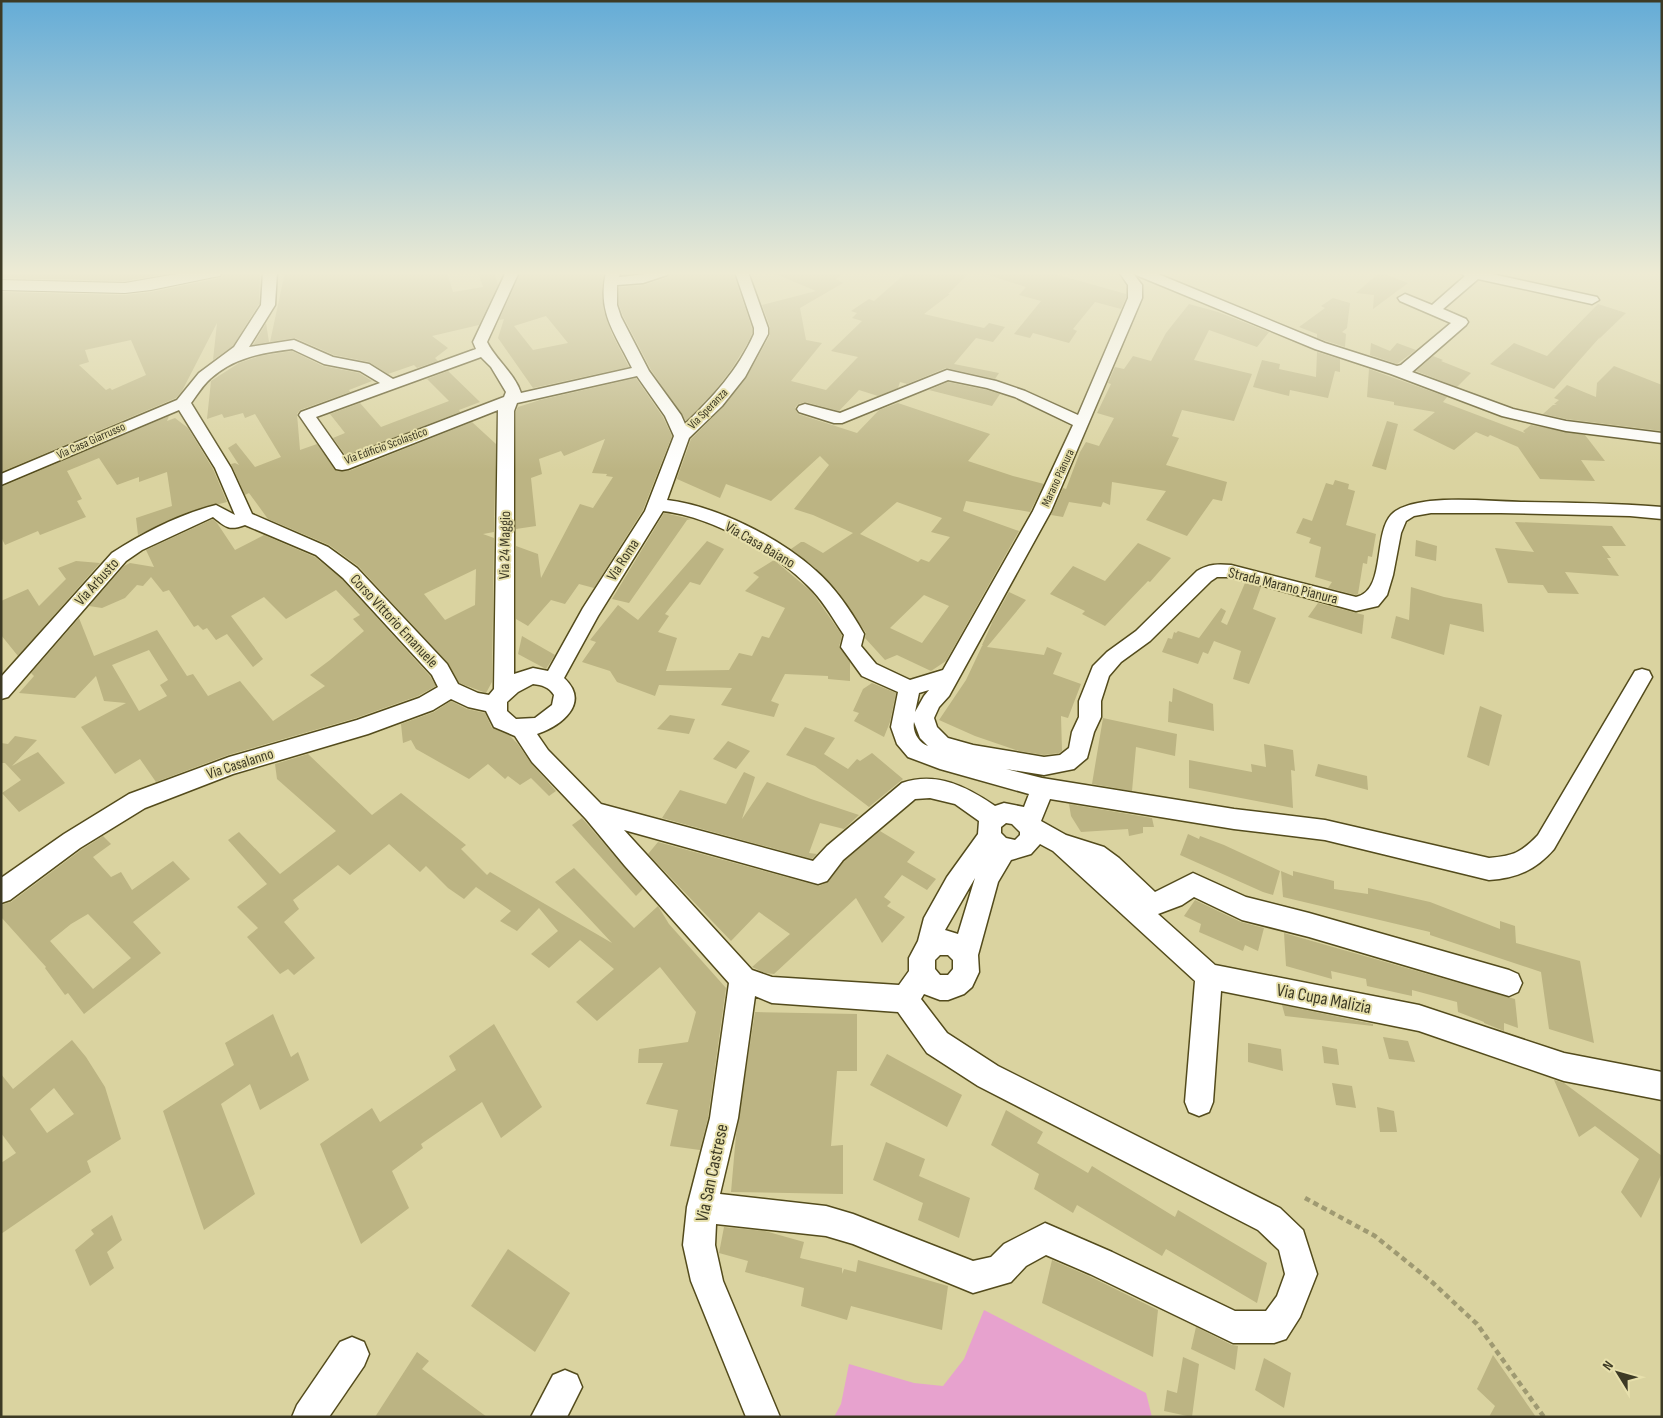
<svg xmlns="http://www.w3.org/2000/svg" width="1663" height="1418" viewBox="0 0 1663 1418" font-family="'Sofia Sans Condensed',sans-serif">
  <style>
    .green { fill: #e7a2ce }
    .building { fill: #bcb483; fill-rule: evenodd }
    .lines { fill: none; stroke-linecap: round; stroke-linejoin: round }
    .minor-casing { stroke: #534b1c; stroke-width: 3 }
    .major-casing { stroke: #534b1c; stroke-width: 2 }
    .path { stroke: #9f9a72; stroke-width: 4.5; stroke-dasharray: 5.5 4; stroke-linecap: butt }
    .minor { fill: #fff; fill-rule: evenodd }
    .major { fill: #fff; fill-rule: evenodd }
    .labels { text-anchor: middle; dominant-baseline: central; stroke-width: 4; stroke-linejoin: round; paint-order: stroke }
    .far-street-label { font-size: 12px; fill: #3d3a25; stroke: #e7e0ac }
    .street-label { font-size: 15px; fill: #3d3a25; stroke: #e7e0ac }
    .near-street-label { font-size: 18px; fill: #3d3a25; stroke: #e7e0ac }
  </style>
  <rect width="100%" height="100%" fill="#dad3a0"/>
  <polygon class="green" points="984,1310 1146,1393 1152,1417 834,1417 841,1404 849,1364 914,1383 943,1386 964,1359"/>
  <g class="building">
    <polygon points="1,272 176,272 125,281 1,278"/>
    <path d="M224,272h36l-1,32 -26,42 -20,14 4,-37 -35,68 -6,7 -175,74v-180l124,3 26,-3 69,-14zM131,340l15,35 -34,15 -2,-2 -4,2 -27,-25 10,-3 -4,-12z"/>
    <polygon points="285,272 447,272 453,292 483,287 478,272 494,272 498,285 479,325 432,336 448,348 435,358 438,361 417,368 414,365 388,374 369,362 334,355 295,338 270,342"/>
    <path d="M521,272h83l-2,14 2,26 8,22 17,33 -96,21 -35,-50 6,-19 -5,1zM546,316l22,27 -35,7 -19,-24z"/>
    <polygon points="670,272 733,272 752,328 752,334 746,346 731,370 714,392 686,421 651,370 623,316 619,305 619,287 644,285 668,277"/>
    <path d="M771,272h75l-10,7 7,4 -43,25 6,32 16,3 -31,38 35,9 32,-33 -27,-6 31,-30 -10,-3 5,-5 -6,-2 18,-12 5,2 33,-29h20l9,4 5,-4h29l-22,22h2l-26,20 60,14 5,-5 16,4 -12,15 -17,-4 -22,26 45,9 -4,6 -49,-11 -39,16 -7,-2 -2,6 -20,8 -19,-6 -20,21 -34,-9 -7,2 -3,4 3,6 59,19 22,-23 19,-7 92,31 -22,27 45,15 31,8 -14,28 -64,-11 -3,10 56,20 -73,130 -15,10 -34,-16 -12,5 -20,-22 1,-5 -29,-43 -21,-21 -25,-20 10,-7h3l19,11 30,-20 -40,-18 -19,-6 35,-44 -9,-9 -49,45 -45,-17 -6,14 -43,-19 -2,5 16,-45 32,-32 23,-29 24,-43v-8l-8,-22 54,-14zM897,502l45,16 -11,14 19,5 -21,25 -8,-3 -3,3 -58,-28zM924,595l25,11 -27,37 -32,-15z"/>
    <polygon points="989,272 1048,272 1126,294 1126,298 1121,309 1095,302 1073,329 1077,331 1069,343 1033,333 1030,338 1014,334 1041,301 1019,295 1026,287 988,275"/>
    <polygon points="1380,272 1408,283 1373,309 1374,295 1356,293"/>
    <polygon points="1333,298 1350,303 1347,328 1342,332 1346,334 1345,347 1317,338 1317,334 1299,327 1325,308 1321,306"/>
    <polygon points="1189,304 1218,312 1269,332 1257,347 1209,330 1194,360 1252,374 1234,421 1182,410 1172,436 1179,438 1166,465 1227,482 1222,501 1213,499 1187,536 1146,520 1166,491 1112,482 1110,505 1103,502 1101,507 1069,502 1063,517 1051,515 1063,488 1066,489 1080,452 1086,442 1099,446 1114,418 1097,413 1111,384 1108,383 1115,367 1124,369 1133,356 1151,361 1166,333"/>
    <polygon points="1598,304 1626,313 1599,339 1600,337 1554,389 1490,364 1514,343 1547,356"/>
    <polygon points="266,323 269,342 253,345"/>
    <polygon points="1371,343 1390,351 1397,343 1416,350 1397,364 1370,355"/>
    <path d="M292,351l31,15 36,7 13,8 -23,9 1,2 -50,18 -3,4 3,36 17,-6 19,27h13l123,-49 24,22 -2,88 -11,2 11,4 -2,144 -6,11 -27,-10 -11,-20 -90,-97 -29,-21 -61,-26 -19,-26 -4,2 -14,-31 4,-1 4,2 -11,-17 8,-5 19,24 26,-10 -26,-43 -10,4 -2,-5 -19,5 -2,-4 -15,5 4,-38 28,-18 21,-7zM476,569l-1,36 -30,15 -21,-26z"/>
    <polygon points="1317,352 1340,359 1340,372 1335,371 1328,398 1290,390 1289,396 1253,387 1262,360 1280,364 1279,369 1316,377"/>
    <polygon points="1433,356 1443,360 1441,361 1471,373 1457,387 1416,371"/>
    <polygon points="1614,366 1662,385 1662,431 1566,419 1543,414 1553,405 1557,405 1554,404 1559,400 1554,398 1567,385 1596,397 1597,383"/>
    <polygon points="1369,369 1447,397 1443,402 1525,433 1523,431 1531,425 1585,435 1605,461 1581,460 1595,481 1540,479 1518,447 1490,435 1488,437 1476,432 1454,450 1413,430 1435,412 1394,405 1394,402 1367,397"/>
    <polygon points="448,371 480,402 459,410 460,412 346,456 333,438 345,433 330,414 360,403 381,427 449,401 427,379"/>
    <polygon points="636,378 663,417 672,436 643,510 594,588 579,584 565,604 551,600 528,626 516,619 516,546 538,554 541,578 580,504 593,508 613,477 606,476 607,474 592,473 605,439 564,456 561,451 539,459 542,474 531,478 536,526 516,529 516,411 518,407 540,400"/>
    <polygon points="948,382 987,390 1000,394 992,406 929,390"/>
    <polygon points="169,416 167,421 175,418 188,428 213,469 227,502 188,512 138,535 136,518 172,506 167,472 139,482 139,477 117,485 99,458 67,471 82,499 77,501 86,517 40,535 38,531 5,545 1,537 1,487"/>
    <polygon points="1387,421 1398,424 1386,470 1372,466"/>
    <polygon points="1335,480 1349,484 1348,489 1355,491 1346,525 1376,534 1372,557 1368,556 1367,564 1363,563 1358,594 1356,595 1328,588 1332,582 1315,577 1321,547 1309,543 1311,538 1296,533 1303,518 1312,521 1326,483 1333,485"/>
    <polygon points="664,513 691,519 687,520 629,603 612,599"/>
    <path d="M213,519l4,4 18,27 29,-15 51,22 27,22 88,97 6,10 -18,10 -62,22 -128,37 -72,27 -16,-23 -25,15 -34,-47 45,-24 -22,-2 -8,-25 -21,22 -56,-5 15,-17 -3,-3 48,-55 15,38 63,-26 30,46 6,-2 15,22 32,-15 33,40 52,-35 -15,-11 20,-15 34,-29 -11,-12 7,-4 -24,-25 -50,29 -22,-22 -33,19 32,43 -10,8 -26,-33 -11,6 -9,-12 -4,2 -5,-5 -4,2 -25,-37 -6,2 -12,-15 -8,9 -6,-1 -12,13 -23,10 -13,-2 35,-40 6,-3 24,4 -8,-17zM149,650l19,30 -8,5 7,11 -28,15 -27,-46z"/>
    <polygon points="1515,522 1612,526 1626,546 1602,546 1611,558 1607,558 1619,576 1565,572 1579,594 1548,593 1543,585 1508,583 1495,548 1534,552"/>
    <polygon points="1416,540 1437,546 1436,561 1415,556"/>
    <polygon points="707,541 724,549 700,585 690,582 665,614 669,616 658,632 677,638 666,671 729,670 739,653 752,656 762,636 769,638 785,608 745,591 759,577 753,573 774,560 812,592 842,635 839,647 850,662 850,681 828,679 828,676 785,674 771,701 779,704 774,717 721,705 732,688 659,685 655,696 617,682 610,671 582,662 596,642 590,640 618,605 638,620"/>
    <polygon points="1138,543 1171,558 1150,582 1148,581 1105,626 1082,614 1085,611 1050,594 1073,566 1105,581"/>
    <polygon points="76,561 100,563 18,656 1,635 1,601 28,589 39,606 66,579 58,568"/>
    <polygon points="1245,583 1261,587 1253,609 1276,618 1249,684 1233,679 1241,651 1214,641 1208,654 1203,652 1198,664 1162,652 1168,638 1172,639 1174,632 1176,633 1178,631 1199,638 1221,608 1226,611 1221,622 1227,625"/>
    <polygon points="1411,587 1444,597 1482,604 1484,632 1450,624 1444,655 1391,638 1396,616 1409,620"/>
    <polygon points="1009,592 1026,600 987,647 1044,655 1047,647 1062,653 1053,674 1081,684 1068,718 1061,716 1062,751 1059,753 1044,755 1019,751 975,736 939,720 966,680 982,646 983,646 982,645 992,623 991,624"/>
    <polygon points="1318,603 1364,615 1362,634 1308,617"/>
    <polygon points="522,636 555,655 546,669 518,654"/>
    <polygon points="872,683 896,693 890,722 884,737 854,721 859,713 853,711 863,689"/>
    <polygon points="1173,688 1213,704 1214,731 1168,722 1169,701 1172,702"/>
    <polygon points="451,701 467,709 485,713 492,728 509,735 517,743 531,763 556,791 549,796 531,778 520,785 508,776 505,779 488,764 469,779 416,749 411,740 403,743 401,724 434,712"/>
    <polygon points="1480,706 1502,715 1489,766 1467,757"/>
    <polygon points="670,715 695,719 689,734 657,729"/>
    <polygon points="1103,718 1177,734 1175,756 1136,747 1132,791 1092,784"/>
    <polygon points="805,727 835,738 824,754 848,769 857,759 860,761 872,753 903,779 869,807 815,766 786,755"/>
    <polygon points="15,736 37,740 12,766 38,752 65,783 19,812 2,793 21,780 5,763 1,763 1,743 8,744"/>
    <polygon points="728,741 750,751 736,769 713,759"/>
    <polygon points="1264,744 1293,750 1295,771 1291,770 1293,808 1189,788 1189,760 1252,772 1251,764 1266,767"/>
    <polygon points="308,754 372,815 401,793 466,845 461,849 487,875 490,872 612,943 555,882 574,868 634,928 658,906 669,924 726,988 708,1118 700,1150 670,1146 678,1110 646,1104 663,1063 638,1063 639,1049 688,1042 696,1012 660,967 597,1021 576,1002 614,969 580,940 549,968 531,954 558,931 539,908 517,931 500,921 511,911 476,887 464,899 448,888 426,866 420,872 389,844 350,875 338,865 293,900 299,909 284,922 315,958 294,975 288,969 280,974 247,937 258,928 237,907 267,884 228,840 239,832 280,874 336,831 277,779 275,764"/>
    <polygon points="1318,764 1367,776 1368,790 1315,776"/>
    <polygon points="744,772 755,777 742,819 767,782 811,799 859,815 844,829 820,823 809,853 817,854 812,859 662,818 680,790 726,804"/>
    <polygon points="1069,804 1152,818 1154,827 1143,827 1143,833 1129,836 1128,829 1081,832 1071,816"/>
    <polygon points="582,818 643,889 636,896 572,825"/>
    <polygon points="880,831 915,852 907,862 936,879 927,890 902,875 884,897 891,902 887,906 905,917 882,943 856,898 774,974 765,973 752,967 790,934 759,912 731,941 648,854 658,842 819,886 828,882 844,861"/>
    <polygon points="1188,834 1199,839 1200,836 1224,845 1280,871 1273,895 1263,892 1180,855"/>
    <path d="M103,836l8,8 -18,13 18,20 10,-5 11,18 41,-29 17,18 -57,43 28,31 -77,61 -16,-21 -3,2 -20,-27 1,-1 -45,-50v-12l10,-3 70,-52zM88,914l43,44 -38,31 -43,-48 21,-17z"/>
    <polygon points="1281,871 1293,876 1293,871 1334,881 1334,889 1368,894 1368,888 1430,902 1500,929 1500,921 1515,926 1516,943 1580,961 1594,1043 1549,1029 1541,972 1430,935 1430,932 1283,897"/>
    <polygon points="1195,900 1241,922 1264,928 1258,951 1245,945 1243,951 1199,932 1201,924 1184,916"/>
    <polygon points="1284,933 1515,999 1518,1028 1504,1023 1504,1031 1484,1023 1484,1022 1458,1012 1457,1002 1412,990 1412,996 1367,986 1366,979 1331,971 1332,979 1286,966"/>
    <polygon points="1282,1005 1373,1024 1373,1026 1285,1016"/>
    <polygon points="755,1012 857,1014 857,1071 837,1071 831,1146 843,1145 843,1194 731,1192 736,1135"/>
    <polygon points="273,1014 291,1057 298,1052 309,1080 260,1110 250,1084 221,1104 255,1194 204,1230 163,1111 234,1065 225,1043"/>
    <polygon points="494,1024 542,1107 501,1138 482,1102 421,1144 423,1148 392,1171 409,1208 361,1244 320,1144 372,1108 380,1122 456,1070 449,1056"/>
    <polygon points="1383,1037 1408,1041 1415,1062 1389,1059"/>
    <path d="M72,1040l14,17 19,30 16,52 -34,22 4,11 -90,62v-71l15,-10 -15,-20v-59l12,15zM54,1088l20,26 -27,19 -17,-24z"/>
    <polygon points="1248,1043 1281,1049 1283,1071 1248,1062"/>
    <polygon points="1322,1046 1337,1049 1339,1065 1324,1063"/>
    <polygon points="887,1054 962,1095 947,1127 870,1085"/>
    <polygon points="1554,1080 1564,1083 1662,1156 1662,1173 1641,1218 1621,1192 1639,1159 1595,1126 1579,1137"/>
    <polygon points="1332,1083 1352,1086 1356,1108 1336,1105"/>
    <polygon points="1377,1107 1394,1111 1397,1132 1380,1132"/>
    <polygon points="1006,1110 1043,1132 1037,1143 1088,1173 1092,1166 1175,1217 1178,1210 1267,1263 1257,1303 1166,1249 1162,1256 1077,1205 1073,1213 1034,1189 1039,1174 991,1145"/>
    <polygon points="886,1142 925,1159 919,1176 970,1198 959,1238 918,1220 923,1203 873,1180"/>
    <polygon points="112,1215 122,1240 107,1252 114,1268 90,1286 75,1250 94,1234 91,1230"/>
    <polygon points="724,1227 765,1231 804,1242 800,1258 842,1268 842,1274 844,1269 856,1272 858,1260 948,1286 942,1330 851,1306 847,1320 801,1306 804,1288 745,1272 748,1261 719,1253"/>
    <polygon points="508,1249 570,1293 535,1352 471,1306"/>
    <polygon points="1052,1260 1089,1276 1158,1310 1153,1357 1042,1303"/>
    <polygon points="1196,1327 1232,1345 1238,1346 1235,1370 1191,1349"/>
    <polygon points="417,1352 429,1361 422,1369 487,1417 375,1417"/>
    <polygon points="1493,1355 1536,1417 1489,1417 1495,1406 1477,1389"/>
    <polygon points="1183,1357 1199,1364 1192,1417 1164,1411 1167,1390 1177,1393"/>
    <polygon points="1264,1358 1291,1373 1284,1408 1255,1390"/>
  </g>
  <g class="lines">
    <defs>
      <g id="minor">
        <path d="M263,272h14l-2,33 -26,42 45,-7 39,17 36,7 24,15 83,-30 -3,-7 33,-70h13l-32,70c9,18 28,32 34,51l111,-25c-17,-35 -35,-55 -26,-96h14l-1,5c17,-1 32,-5 49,-5l-1,3 -24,8 -26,2v20l4,12 28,54 32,44 4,9c28,-27 53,-54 69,-90v-6l-19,-56h13l20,56v6l-23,43 -23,29 -33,32 -22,62c49,6 111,37 148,70 20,17 36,41 49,64l-3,12 15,18 34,16 33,-10 90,-159 40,-86 -58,-28 -28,-9 -39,-8 -106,43h-8l-35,-11 -2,-3 2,-3 6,-2 35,9 107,-43 49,11 29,10 53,24 50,-117v-13l-9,-13h13l10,13v13l-91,213 -102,185 -10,11 -5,11 3,9 11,11 25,7 71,12 16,-2 9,-7 3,-16 7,-15v-16l14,-35 14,-14 29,-21 61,-60c12,-7 20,-7 34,-6l125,32c30,-6 17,-62 35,-82 9,-10 27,-12 39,-14 30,-3 62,0 91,1 47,1 94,1 141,5v12l-32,-3 -129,-3h-70l-17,3 -8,5 -5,12 -8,42 -6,20 -9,11 -22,5 -125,-34h-14l-6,4 -61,60 -29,21 -12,14 -8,25v16l-7,15 -7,26 -13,11 -30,6 -38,-6 36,9 192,31 91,11 164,38c24,-2 32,-5 49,-23l97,-164 7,-2 7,2 3,6 -98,172c-18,21 -37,29 -65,31l-164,-40 -91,-11 -184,-30 -9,22 25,14 38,12 15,11 36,34 38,-19 53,24 63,16 200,57 9,4 4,9 -4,9 -9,4 -200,-59 -67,-17 -48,-23 -12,8 -24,9 57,51 204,40 145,48 98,19v28l-98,-19 -145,-50 -198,-40 -8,111 -4,10 -10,4 -10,-4 -4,-10 10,-121 -142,-130 -13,-7 -9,10 -20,6 -13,22 -20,73 1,17 -7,15 -8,7 -16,6h-8l-16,-6 -3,5 26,34 51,33 282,142 23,22 14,44 -17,43 -14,22 -12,4h-41l-143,-69 -44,-19 -20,11 -15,16 -38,11 -120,-49 -27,-8 -110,-12 -1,21 8,36 57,136h-34l-55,-136 -8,-36 4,-38 23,-89 19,-135 -104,-117 -39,-47 -54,-57 -17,-26 -21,-9 -8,-16 -18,-4 -17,-8 -18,11 -65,24 -135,40 -88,34 -65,40 -70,52 -9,3v-25l63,-44 65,-40 100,-37 128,-37 62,-22 19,-11 -6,-12 -89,-97 -27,-23 -71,-30c-17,6 -19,2 -32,-8l-71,33 -16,11 -118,136 -7,2v-22l111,-124c31,-20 68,-39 104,-48l19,10 -20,-47 -36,-58 -178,75v-11l176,-74 22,-27 35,-26 27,-42zM292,349l32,15 36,7 20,12 -79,29 -2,3 37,54 6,1 6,-1 150,-59 -4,279 -5,6 -11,-2 -20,-9 -11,-20 -90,-96 -29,-21 -76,-33 -21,-46 -40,-65c6,-8 12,-18 19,-24 24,-22 52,-26 82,-30zM481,357l10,10 15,25 -2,5 -159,61 -29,-41zM637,376l28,40 9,20 -29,75 -62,97 -35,63 -15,-3 -19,6v-263l3,-8zM663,511c50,6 116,43 150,80 12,13 21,29 31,44l-3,12 21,29 36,16 -7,35 6,17 11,13 32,12 89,25 -5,13 -20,-4 -9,3c-28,-19 -58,-35 -93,-23l-75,63 -14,15 -212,-57 -53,-54 -11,-16c24,-8 54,-31 27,-56l34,-62zM533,684c9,1 16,3 21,11l-2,10 -17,13 -19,1 -9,-8v-9l11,-10zM929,690l-5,6 -9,16 4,-19zM914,722l6,16 8,8c-9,-3 -16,-14 -14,-24zM930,798l25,6 24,17 -1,13 -31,43 -23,41 -6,23 -9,17v13l-10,14 -127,-8 -20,-7 -128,-140 194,54 9,-3 16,-21 72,-61zM1006,823l6,1 8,8v3l-5,5 -9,-2 -5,-5v-6zM975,878l-17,56 -13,-4zM940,955h8l5,5v9l-5,6h-8l-5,-6v-9zM755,996l17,7 126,9 29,41 51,33 280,144 21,20 6,24 -8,22 -11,15h-31l-123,-59 -67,-29 -41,21 -13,13 -18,4 -120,-47 -27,-8 -106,-12 18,-76z"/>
        <polygon points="1135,272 1153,272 1325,343 1397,366 1401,365 1451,323 1400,301 1398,298 1405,294 1432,305 1465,276 1458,272 1483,272 1597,297 1599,300 1592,304 1478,279 1443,309 1466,319 1468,322 1466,325 1412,372 1513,409 1566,421 1662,433 1662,443 1566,431 1502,416 1391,374 1315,349 1136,275"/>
        <polygon points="352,1337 364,1342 369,1354 364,1366 329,1417 292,1417 297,1405 340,1342"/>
        <polygon points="565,1370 577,1375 582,1387 567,1417 531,1417 553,1375"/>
      </g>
      <polygon id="major" points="188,272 222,272 220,276 214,277 151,290 125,293 1,290 1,280 125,283"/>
    </defs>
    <use href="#minor" class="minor-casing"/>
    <use href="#major" class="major-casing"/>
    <polyline class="path" points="1305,1198 1375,1236 1432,1282 1477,1324 1544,1417"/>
    <use href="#minor" class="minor"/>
    <use href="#major" class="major"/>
  </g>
  <linearGradient id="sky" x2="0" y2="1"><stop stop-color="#64acd7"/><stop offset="0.58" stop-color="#eeebd4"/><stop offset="1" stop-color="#eeebd4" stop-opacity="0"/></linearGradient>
  <rect width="1663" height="471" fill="url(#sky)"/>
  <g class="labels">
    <g class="far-street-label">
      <text transform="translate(708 409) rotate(-46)">Via Speranza</text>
      <text transform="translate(91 441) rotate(-24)">Via Casa Giarrusso</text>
      <text transform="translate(386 446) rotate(-20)">Via Edificio Scolastico</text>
      <text transform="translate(1058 478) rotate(-65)">Marano Pianura</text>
    </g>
    <g class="street-label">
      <text transform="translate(505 545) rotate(-89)">Via 24 Maggio</text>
      <text transform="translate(760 545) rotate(30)">Via Casa Baiano</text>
      <text transform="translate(623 560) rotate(-57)">Via Roma</text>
      <text transform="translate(97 582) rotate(-48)">Via Arbusto</text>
      <text transform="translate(1283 586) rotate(14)">Strada Marano Pianura</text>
      <text transform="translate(394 621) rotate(47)">Corso Vittorio Emanuele</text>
      <text transform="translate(240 764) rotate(-18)">Via Casalanno</text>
    </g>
    <g class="near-street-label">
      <text transform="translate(1324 999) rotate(11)">Via Cupa Malizia</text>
      <text transform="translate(712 1173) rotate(-78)">Via San Castrese</text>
    </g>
  </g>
  <rect width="1663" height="1418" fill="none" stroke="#3d3a25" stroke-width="5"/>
  <g transform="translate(1618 1373) rotate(307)" stroke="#e7e0ac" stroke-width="4" paint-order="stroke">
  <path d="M0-4L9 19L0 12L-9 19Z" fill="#3d3a25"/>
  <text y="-8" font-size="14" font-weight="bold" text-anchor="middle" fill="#3d3a25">N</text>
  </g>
</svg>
